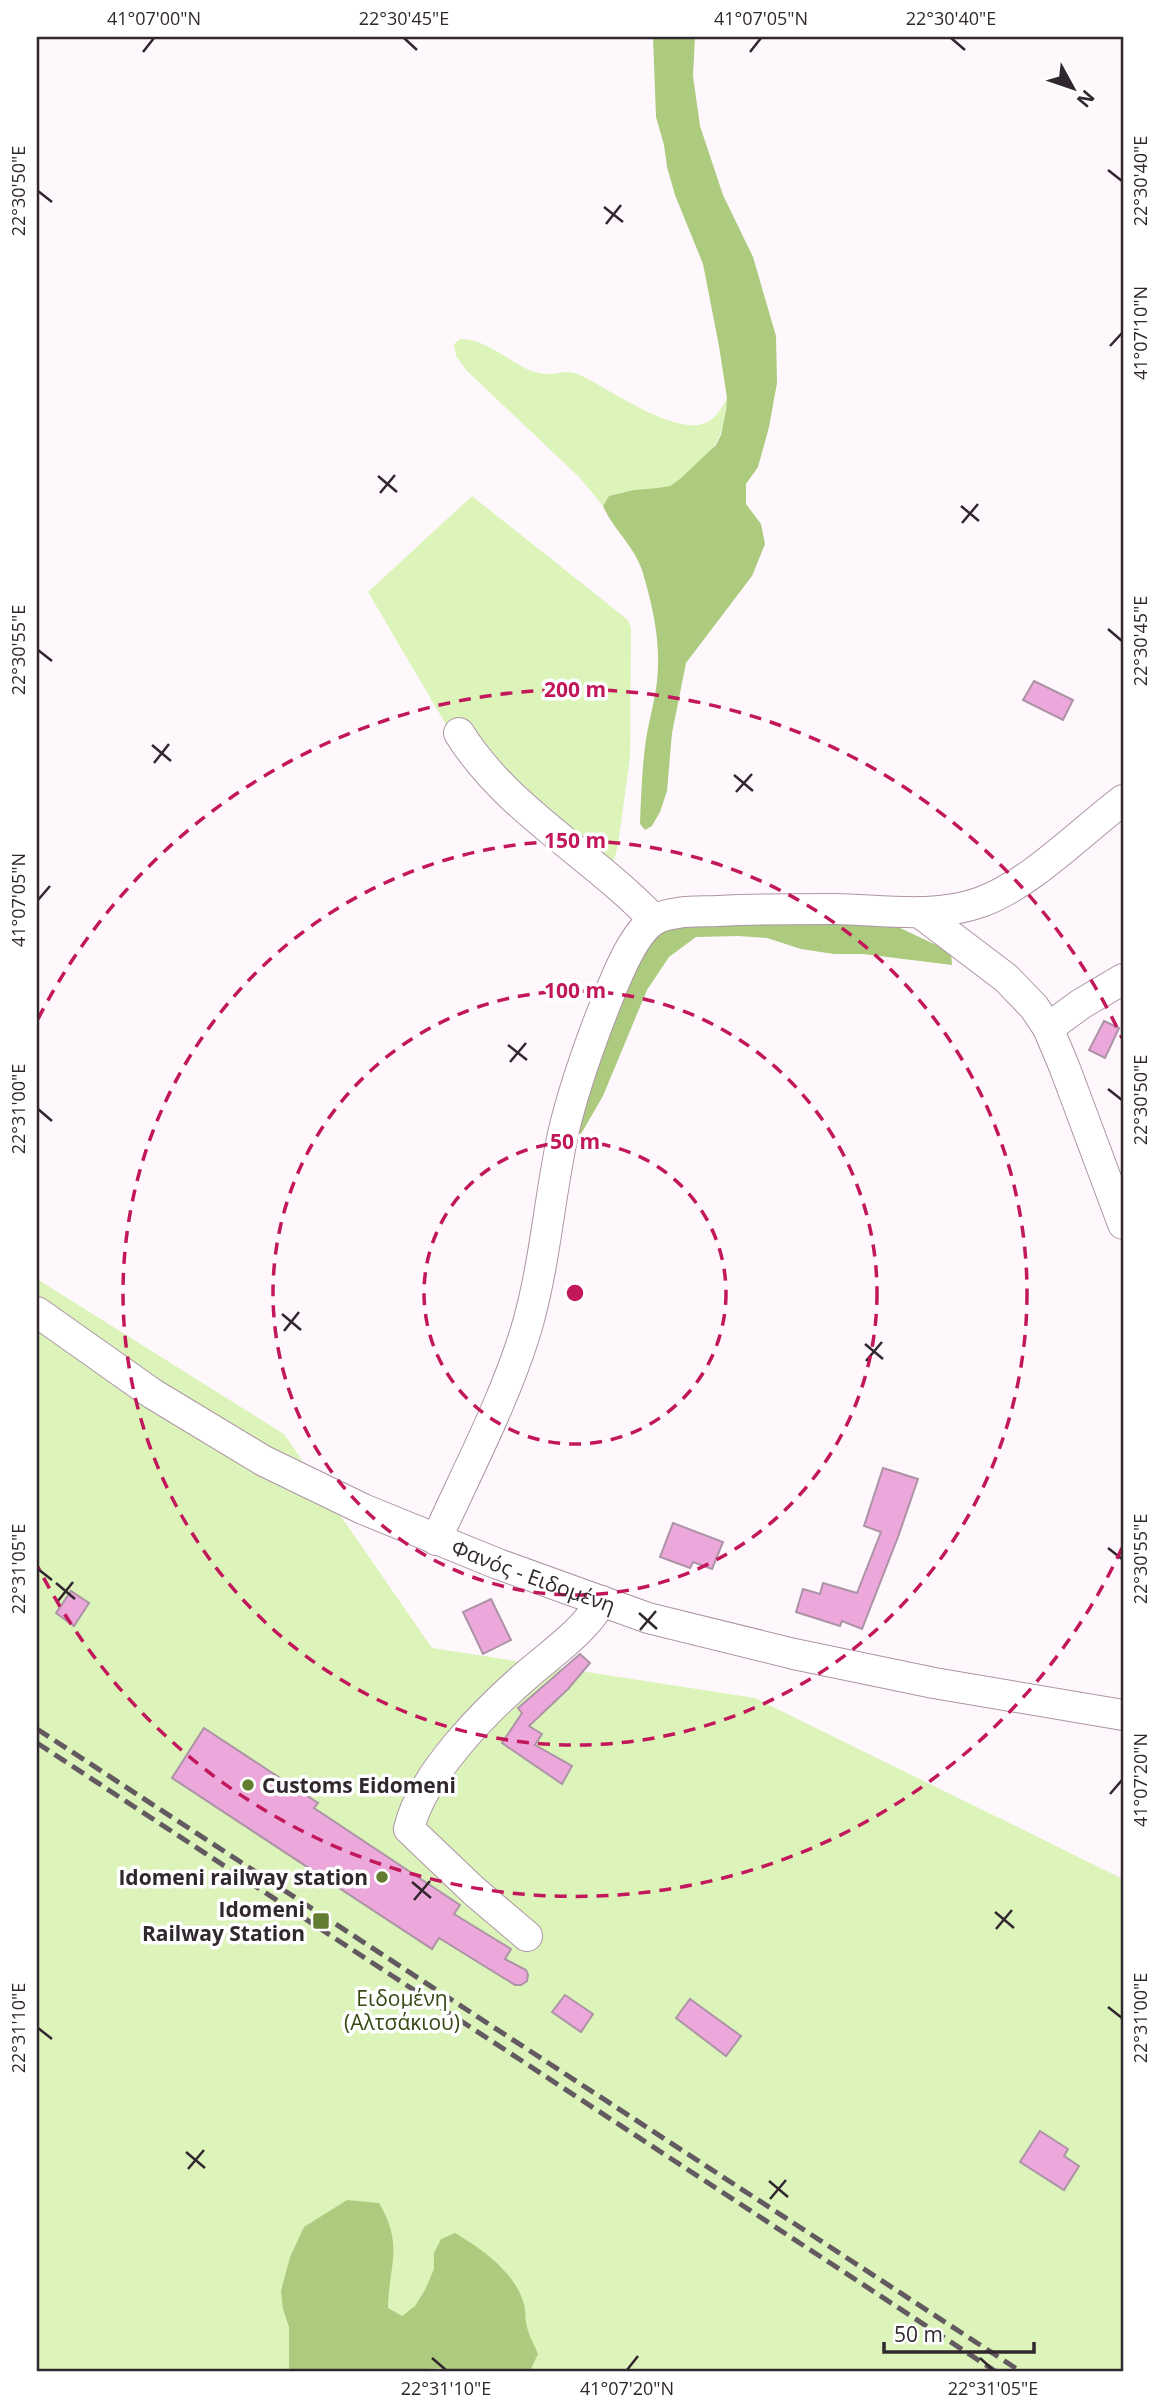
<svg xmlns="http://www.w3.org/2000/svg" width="1160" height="2408" viewBox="0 0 1160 2408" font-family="'Open Sans',sans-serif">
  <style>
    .green { fill: #dcf4ba }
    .forest { fill: #accb7f }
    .building { fill: #eca7db; stroke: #ac93a5; stroke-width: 2 }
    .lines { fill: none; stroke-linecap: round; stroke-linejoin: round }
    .minor-casing { stroke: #ad94a6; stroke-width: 32 }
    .minor { stroke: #fff; stroke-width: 30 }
    .rail { stroke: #635a61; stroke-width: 5; stroke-dasharray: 14 7; stroke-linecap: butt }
    .ticks { fill: none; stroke: #31272f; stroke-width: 2.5 }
    .ring { fill: none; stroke: #c2185b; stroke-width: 3.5; stroke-dasharray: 12 9 }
    .poi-dot { fill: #637e32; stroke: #fff; stroke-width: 2.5 }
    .labels { text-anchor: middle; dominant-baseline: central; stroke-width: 7; stroke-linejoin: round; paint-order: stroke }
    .street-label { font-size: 21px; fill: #31272f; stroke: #fff }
    .poi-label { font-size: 21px; font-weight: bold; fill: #31272f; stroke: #fff; text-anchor: end }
    .park-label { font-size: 21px; fill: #374a14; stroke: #fff }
    .centre { fill: #c2185b; stroke: #fff; stroke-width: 3.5 }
    .ring-label { font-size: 21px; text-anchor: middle; font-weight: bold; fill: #c2185b; stroke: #fff; stroke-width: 7; stroke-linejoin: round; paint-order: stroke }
    .neatline { fill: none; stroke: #31272f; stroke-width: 2.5 }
    .ticks-label { font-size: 18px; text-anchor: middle; fill: #31272f }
  </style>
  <rect width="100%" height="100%" fill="#fef8fc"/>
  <g class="green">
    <path d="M460,339c22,-1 44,18 63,28 7,4 17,7 26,7 11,0 19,-5 31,1 29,14 91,58 122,49 13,-3 19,-15 25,-26 -4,33 -5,44 -30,68 -8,7 -17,16 -27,20 -11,4 -22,3 -33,4 -9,1 -19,4 -27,6l-7,10 -23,-28 -113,-107 -11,-15 -2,-12z"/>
    <polygon points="472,496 628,620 631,628 630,758 618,845 611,872 448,728 368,592"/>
    <polygon points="37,1279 284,1434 432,1648 755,1698 1123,1879 1123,2371 37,2371"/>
  </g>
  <g class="forest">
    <path d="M653,37h42l-2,39 7,50 23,69 30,62 23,79 1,47 -8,44 -11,40 -12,17v20l15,20 4,20 -13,32 -66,87 -14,70 -5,58 -7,21 -8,14 -7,4 -5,-6c1,-28 2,-57 6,-85 4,-24 12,-49 12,-74 1,-32 -7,-65 -16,-95 -8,-24 -29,-41 -39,-64l6,-10 25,-6 24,-2 12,-2 10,-7 36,-34 5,-10 5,-25 1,-12 -8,-52 -16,-82 -28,-69 -8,-28 -3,-22 -8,-28z"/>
    <polygon points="743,915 898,927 951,952 952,965 863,954 834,954 801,949 767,938 738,936 696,937 669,957 647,990 603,1096 577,1141 570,1133 630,962 664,925"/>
    <path d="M347,2200l32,3c25,42 10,61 9,105l14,8 13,-10 10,-16 9,-21v-16l7,-14 14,-6c27,16 58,38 68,68 3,8 2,15 3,22 2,11 8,21 12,31l-8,17h-65l-25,-3 -41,3h-110v-44l-6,-18 -2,-18 9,-34 14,-30z"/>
  </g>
  <g class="building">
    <polygon points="1034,681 1073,700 1063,720 1023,700"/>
    <polygon points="1104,1021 1119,1028 1105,1058 1089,1050"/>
    <polygon points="883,1468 918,1479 898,1537 862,1629 842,1621 840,1626 796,1612 803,1589 820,1594 823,1583 857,1593 881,1532 864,1526"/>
    <polygon points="673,1523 723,1542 712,1569 693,1562 690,1568 660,1557"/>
    <polygon points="71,1591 89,1603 74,1626 56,1613"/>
    <polygon points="491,1599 511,1640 483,1654 463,1612"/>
    <polygon points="580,1654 590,1663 568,1689 529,1726 542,1734 535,1745 572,1766 562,1784 502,1743 522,1713 518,1708"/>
    <polygon points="204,1728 318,1803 314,1808 460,1905 454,1914 511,1949 505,1959 526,1970 528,1975 527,1981 521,1985 515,1985 439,1938 432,1949 172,1778"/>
    <polygon points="565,1995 593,2014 581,2032 552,2012"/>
    <polygon points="690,1999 741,2036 726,2056 676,2018"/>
    <polygon points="1040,2131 1068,2149 1064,2156 1079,2166 1064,2190 1020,2162"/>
  </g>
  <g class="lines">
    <defs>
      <g id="minor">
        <path d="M459,733c47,76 135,123 195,187"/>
        <polyline points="919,912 1006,978 1034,1007 1048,1028 1064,1066 1123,1224"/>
        <polyline points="1048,1028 1081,1004 1123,979"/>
        <path id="s1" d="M37,1312l116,82 111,67 99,48 135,55 150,54 146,36 140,29 189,32"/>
        <path d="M436,1540c31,-69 68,-138 90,-210 19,-64 23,-131 37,-196 11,-48 28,-94 46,-139 9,-22 25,-62 45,-75 18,-10 44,-8 64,-9 39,-2 78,-2 117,-2 48,1 99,10 146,-7 48,-17 100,-70 142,-102"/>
        <path d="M527,1936l-53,-45 -65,-62c12,-54 78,-120 120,-156 26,-22 55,-42 73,-72"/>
      </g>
    </defs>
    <use href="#minor" class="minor-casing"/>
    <use href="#minor" class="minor"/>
    <g class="rail">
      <polyline points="37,1729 1020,2371"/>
      <polyline points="37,1743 995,2371"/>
    </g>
  </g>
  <path class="ticks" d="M404,38l13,12M951,38l14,12M143,52l11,-14M750,52l11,-14M1108,170l14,11M38,191l14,11M604,207l19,15M606,224l15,-19M1110,346l12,-13M378,476l19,16M380,493l15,-18M961,506l18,15M962,523l16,-19M1108,629l14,12M38,650l14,11M152,745l19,16M154,763l15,-19M734,775l19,16M736,792l16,-18M38,900l12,-14M508,1045l19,15M510,1062l16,-19M1108,1089l14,11M38,1109l14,12M282,1314l19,16M284,1331l15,-19M865,1344l18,15M866,1361l16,-19M1108,1548l14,11M38,1569l14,11M56,1583l19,16M58,1601l15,-19M639,1613l18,16M640,1630l16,-19M1110,1794l12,-14M412,1882l19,16M414,1900l16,-19M995,1912l19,16M996,1929l16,-19M1108,2007l14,11M38,2028l14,11M186,2152l19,16M188,2169l16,-19M769,2181l19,16M770,2199l16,-19M432,2358l14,12M980,2358l13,12M627,2370l11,-14"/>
  <g class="ring">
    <circle cx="575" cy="1293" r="151"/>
    <circle cx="575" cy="1293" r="302"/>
    <circle cx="575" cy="1293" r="452"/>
    <path d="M1122 1548A603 603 0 0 1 38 1567M38 1019A603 603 0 0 1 1122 1038"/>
  </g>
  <g class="poi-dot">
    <circle cx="248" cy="1785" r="7"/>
    <circle cx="382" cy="1877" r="7"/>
    <rect x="312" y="1912" width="18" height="18" rx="3.5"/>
  </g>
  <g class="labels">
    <g class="street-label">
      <text stroke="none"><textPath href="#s1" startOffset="565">Φανός - Ειδομένη</textPath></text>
    </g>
    <g class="poi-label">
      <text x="262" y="1785" text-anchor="start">Customs Eidomeni</text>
      <text x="368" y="1877">Idomeni railway station</text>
      <text x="305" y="1909">Idomeni<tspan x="305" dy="24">Railway Station</tspan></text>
    </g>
    <g class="park-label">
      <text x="402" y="1998">Ειδομένη<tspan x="402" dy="24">(Αλτσάκιου)</tspan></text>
    </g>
  </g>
  <circle cx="575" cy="1293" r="10" class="centre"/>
  <g class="ring-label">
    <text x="575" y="697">200 m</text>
    <text x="575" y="848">150 m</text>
    <text x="575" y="998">100 m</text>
    <text x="575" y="1149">50 m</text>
  </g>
  <rect width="1160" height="2408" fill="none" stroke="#ffffff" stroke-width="77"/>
  <g transform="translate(1073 88) rotate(130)" stroke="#ffffff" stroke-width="5" paint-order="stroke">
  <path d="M0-5L12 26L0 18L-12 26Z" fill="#31272f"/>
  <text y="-10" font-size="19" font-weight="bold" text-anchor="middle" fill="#31272f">N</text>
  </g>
  <path d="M884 2342v10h150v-10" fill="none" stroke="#31272f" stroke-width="3.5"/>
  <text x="894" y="2342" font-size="21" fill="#31272f" stroke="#ffffff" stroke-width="5" paint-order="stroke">50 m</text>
  <rect x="38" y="38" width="1084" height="2332" class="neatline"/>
  <g class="ticks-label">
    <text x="154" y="25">41°07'00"N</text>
    <text x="404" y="25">22°30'45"E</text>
    <text x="761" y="25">41°07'05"N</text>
    <text x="951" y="25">22°30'40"E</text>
    <text transform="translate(1141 181) rotate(-90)" y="6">22°30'40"E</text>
    <text transform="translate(19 191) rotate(-90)" y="6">22°30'50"E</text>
    <text transform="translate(1141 333) rotate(-90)" y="6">41°07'10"N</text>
    <text transform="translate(1141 641) rotate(-90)" y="6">22°30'45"E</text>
    <text transform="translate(19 650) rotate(-90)" y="6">22°30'55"E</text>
    <text transform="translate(19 900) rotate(-90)" y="6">41°07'05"N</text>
    <text transform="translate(1141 1100) rotate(-90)" y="6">22°30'50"E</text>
    <text transform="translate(19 1109) rotate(-90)" y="6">22°31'00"E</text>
    <text transform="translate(1141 1559) rotate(-90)" y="6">22°30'55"E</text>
    <text transform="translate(19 1569) rotate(-90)" y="6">22°31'05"E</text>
    <text transform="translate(1141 1780) rotate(-90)" y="6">41°07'20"N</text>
    <text transform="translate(1141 2018) rotate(-90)" y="6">22°31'00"E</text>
    <text transform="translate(19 2028) rotate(-90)" y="6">22°31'10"E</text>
    <text x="446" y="2395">22°31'10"E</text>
    <text x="627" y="2395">41°07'20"N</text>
    <text x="993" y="2395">22°31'05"E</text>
  </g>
</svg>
